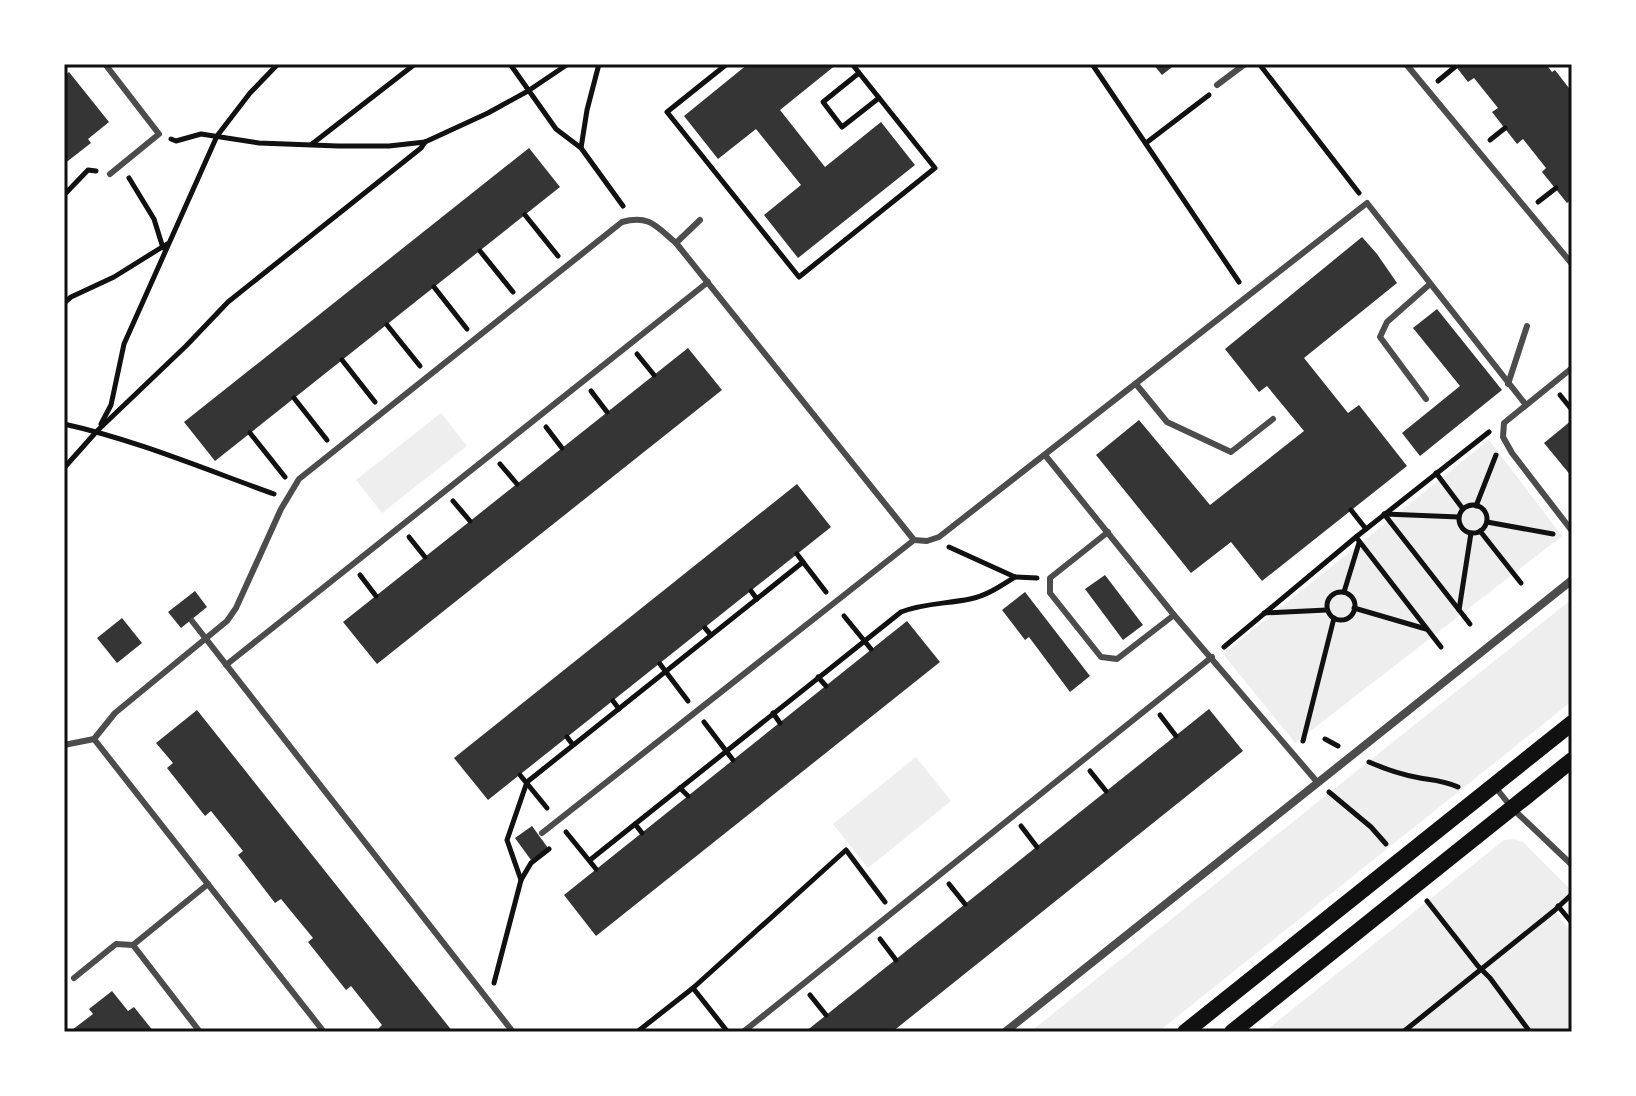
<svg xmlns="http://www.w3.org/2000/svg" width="1636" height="1096" viewBox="0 0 1636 1096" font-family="Barlow,sans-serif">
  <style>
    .green { fill: #eee }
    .building { fill: #353535 }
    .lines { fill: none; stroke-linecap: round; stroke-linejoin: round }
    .path { stroke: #111; stroke-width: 5 }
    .service { stroke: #4c4c4c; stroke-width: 6 }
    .minor { stroke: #4c4c4c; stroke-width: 8 }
    .secondary { stroke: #111; stroke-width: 16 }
    .neatline { fill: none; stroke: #111; stroke-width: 3 }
  </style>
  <rect width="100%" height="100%" fill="#fff"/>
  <g class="green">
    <polygon points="441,413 467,446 382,513 356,480"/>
    <polygon points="1489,440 1562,536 1295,743 1223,654"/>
    <polygon points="1572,599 1572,701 1158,1032 1030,1032"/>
    <polygon points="916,757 951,801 868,868 833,824"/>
    <polygon points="1514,839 1523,842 1572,891 1553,909 1572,933 1572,1032 1264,1032 1504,840"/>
  </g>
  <g class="building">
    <polygon points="748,64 837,64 780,110 825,167 881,122 915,165 798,258 764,215 801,185 756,129 718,159 684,116"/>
    <polygon points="1153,64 1176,64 1162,75"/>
    <polygon points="1454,64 1546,64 1552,72 1555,70 1572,92 1570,94 1572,97 1572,199 1567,203 1542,172 1546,168 1523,139 1517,144 1492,112 1498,108 1474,78 1468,82"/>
    <polygon points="69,72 109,122 88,139 91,143 64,164 64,76"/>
    <polygon points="529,148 560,187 215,461 184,422"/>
    <polygon points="1362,237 1377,254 1397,283 1304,358 1348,413 1359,405 1407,466 1262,581 1231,542 1191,573 1096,455 1139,420 1210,505 1304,431 1267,386 1259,392 1225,349"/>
    <polygon points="1437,309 1502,390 1420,456 1402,433 1460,386 1413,328"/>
    <polygon points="688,348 722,390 377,664 343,622"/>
    <polygon points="1572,420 1572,477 1544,443"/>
    <polygon points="797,484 831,527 488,800 454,758"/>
    <polygon points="1105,575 1143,625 1123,640 1085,589"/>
    <polygon points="195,591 207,607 181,628 168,612"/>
    <polygon points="1025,592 1090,676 1070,692 1029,637 1025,640 1002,610"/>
    <polygon points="122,618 142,643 117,663 97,638"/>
    <polygon points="907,621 940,662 596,936 564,895"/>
    <polygon points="1209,709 1243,751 892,1032 805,1032"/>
    <polygon points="197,710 453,1032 379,1032 377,1030 382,1025 351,986 346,990 308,942 313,938 281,899 275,903 238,855 243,851 211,811 205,816 167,768 173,763 156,743"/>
    <polygon points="532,826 548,848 531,860 515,838"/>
    <polygon points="112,991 128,1011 134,1007 154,1032 73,1032 72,1030 93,1014 89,1009"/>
  </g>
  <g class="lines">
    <g class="path">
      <polyline points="510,64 556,129 581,148 623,206"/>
      <polyline points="727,64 667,112 799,277 935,168 852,64"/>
      <polyline points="1092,64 1239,282"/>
      <polyline points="1260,65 1359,193"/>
      <polyline points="859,73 823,102 842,127 879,98"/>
      <polyline points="1438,81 1456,66"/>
      <polyline points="171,139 176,141 201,134 259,143 338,146 389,146 425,142 488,113 528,91 568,64"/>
      <polyline points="1490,140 1505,128"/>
      <polyline points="1146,143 1209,95"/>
      <polyline points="312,144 415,64"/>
      <polyline points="581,148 587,110 599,64"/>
      <polyline points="129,178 154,219 163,248"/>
      <polyline points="64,195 88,170 96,171"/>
      <polyline points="1538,202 1556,188"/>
      <polyline points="525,215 558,256"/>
      <polyline points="480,251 513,292"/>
      <polyline points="434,287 467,329"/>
      <polyline points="64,303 71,297 114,277 167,244"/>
      <polyline points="387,325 420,366"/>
      <polyline points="637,354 654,375"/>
      <polyline points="342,360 375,402"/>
      <polyline points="591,391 607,412"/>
      <polyline points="1560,395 1572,410"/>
      <polyline points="294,398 327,440"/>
      <path d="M64,424c72,16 140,45 210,70"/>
      <polyline points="101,424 111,405 124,344 217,136 250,93 278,64"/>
      <polyline points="546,427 562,448"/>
      <polyline points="250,433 285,477"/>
      <polyline points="500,464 517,484"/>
      <polyline points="64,468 97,431 186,346 228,302 421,148 425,142"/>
      <polyline points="1436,473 1463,509"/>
      <polyline points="453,501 470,521"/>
      <circle cx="1473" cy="519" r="14"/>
      <polyline points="1476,506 1496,455"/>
      <polyline points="1351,510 1366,529"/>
      <polyline points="1384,514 1470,624"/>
      <polyline points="1385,514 1459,517"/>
      <polyline points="1487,522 1553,534"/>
      <polyline points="1480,531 1521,583"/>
      <polyline points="409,537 425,557"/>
      <polyline points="1356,537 1441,647"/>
      <polyline points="949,547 1015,577 1037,578"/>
      <polyline points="797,554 803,562"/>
      <polyline points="360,575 376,596"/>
      <polyline points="751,591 757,599"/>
      <polyline points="1344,592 1359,543"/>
      <circle cx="1341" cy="606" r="14"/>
      <polyline points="1354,608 1426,629"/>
      <polyline points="1459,610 1471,533"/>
      <polyline points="1264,613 1327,610"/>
      <polyline points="844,616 871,649"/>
      <polyline points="705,628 711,635"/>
      <polyline points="1224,647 1356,537 1489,432"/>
      <polyline points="660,664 688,701"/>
      <polyline points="818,677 826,686"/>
      <polyline points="613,701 619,709"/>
      <polyline points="773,713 780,723"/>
      <polyline points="1160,715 1176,736"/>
      <polyline points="704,722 733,760"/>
      <polyline points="567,737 573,745"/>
      <polyline points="1325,739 1338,746"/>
      <polyline points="1303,741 1334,618"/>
      <path d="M1369,762c16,7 33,13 51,16 13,2 26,3 38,9"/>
      <polyline points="1090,771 1106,791"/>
      <polyline points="520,775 547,808"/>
      <polyline points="680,788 688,796"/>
      <polyline points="1329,792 1371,827 1386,844"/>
      <polyline points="635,824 642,833"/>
      <polyline points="1021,826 1037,847"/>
      <polyline points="566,832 596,869"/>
      <path d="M590,860l311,-248c23,-9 45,-8 69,-13 16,-3 31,-13 45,-22"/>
      <polyline points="521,880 507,840 527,782 803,562 826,592"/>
      <polyline points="949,884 965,904"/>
      <polyline points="1427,901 1478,966 1490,978 1530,1032"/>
      <polyline points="1558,906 1572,923"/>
      <polyline points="880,939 896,960"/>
      <polyline points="494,983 521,880 531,863 549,849"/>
      <polyline points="693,988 727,1031"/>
      <polyline points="810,995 826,1015"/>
      <polyline points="637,1032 693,988 846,850 885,902"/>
      <polyline points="1403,1032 1555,910 1572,894"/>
    </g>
    <g class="service">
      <polyline points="105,64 159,134 110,174"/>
      <polyline points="1406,64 1572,264"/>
      <polyline points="1217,85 1245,64"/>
      <polyline points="676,243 700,220"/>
      <polyline points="1572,368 1504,423 1503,437 1512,453 1572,531"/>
      <polyline points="1136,384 1167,422 1231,452 1273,419"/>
      <polyline points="1508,384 1527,326"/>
      <polyline points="1426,399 1380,337 1387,322 1430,284"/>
      <polyline points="1045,455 1174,615 1318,783"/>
      <polyline points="1108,532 1050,578 1050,593 1101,657 1117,659 1174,615"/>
      <polyline points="192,621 513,1032"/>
      <polyline points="226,665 708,282"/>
      <polyline points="94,739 324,1032"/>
      <path d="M64,745l30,-6 21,-26 112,-92 9,-13 45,-99 18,-30 323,-257c27,-8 35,5 54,21l238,297 13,1 12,-4 428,-334 159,202"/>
      <polyline points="1496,788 1512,808 1572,865"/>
      <polyline points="542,833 914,540"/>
      <polyline points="133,945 208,884"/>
      <polyline points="74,978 116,944 133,945 200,1032"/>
      <polyline points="743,1032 1212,657"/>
    </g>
    <polyline class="minor" points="1005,1032 1572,580"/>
    <g class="secondary">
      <polyline points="1185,1032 1572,723"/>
      <polyline points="1232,1032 1572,760"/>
    </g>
  </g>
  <rect width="1636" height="1096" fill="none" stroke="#ffffff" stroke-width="132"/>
  <rect x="66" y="66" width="1504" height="964" class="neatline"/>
</svg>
